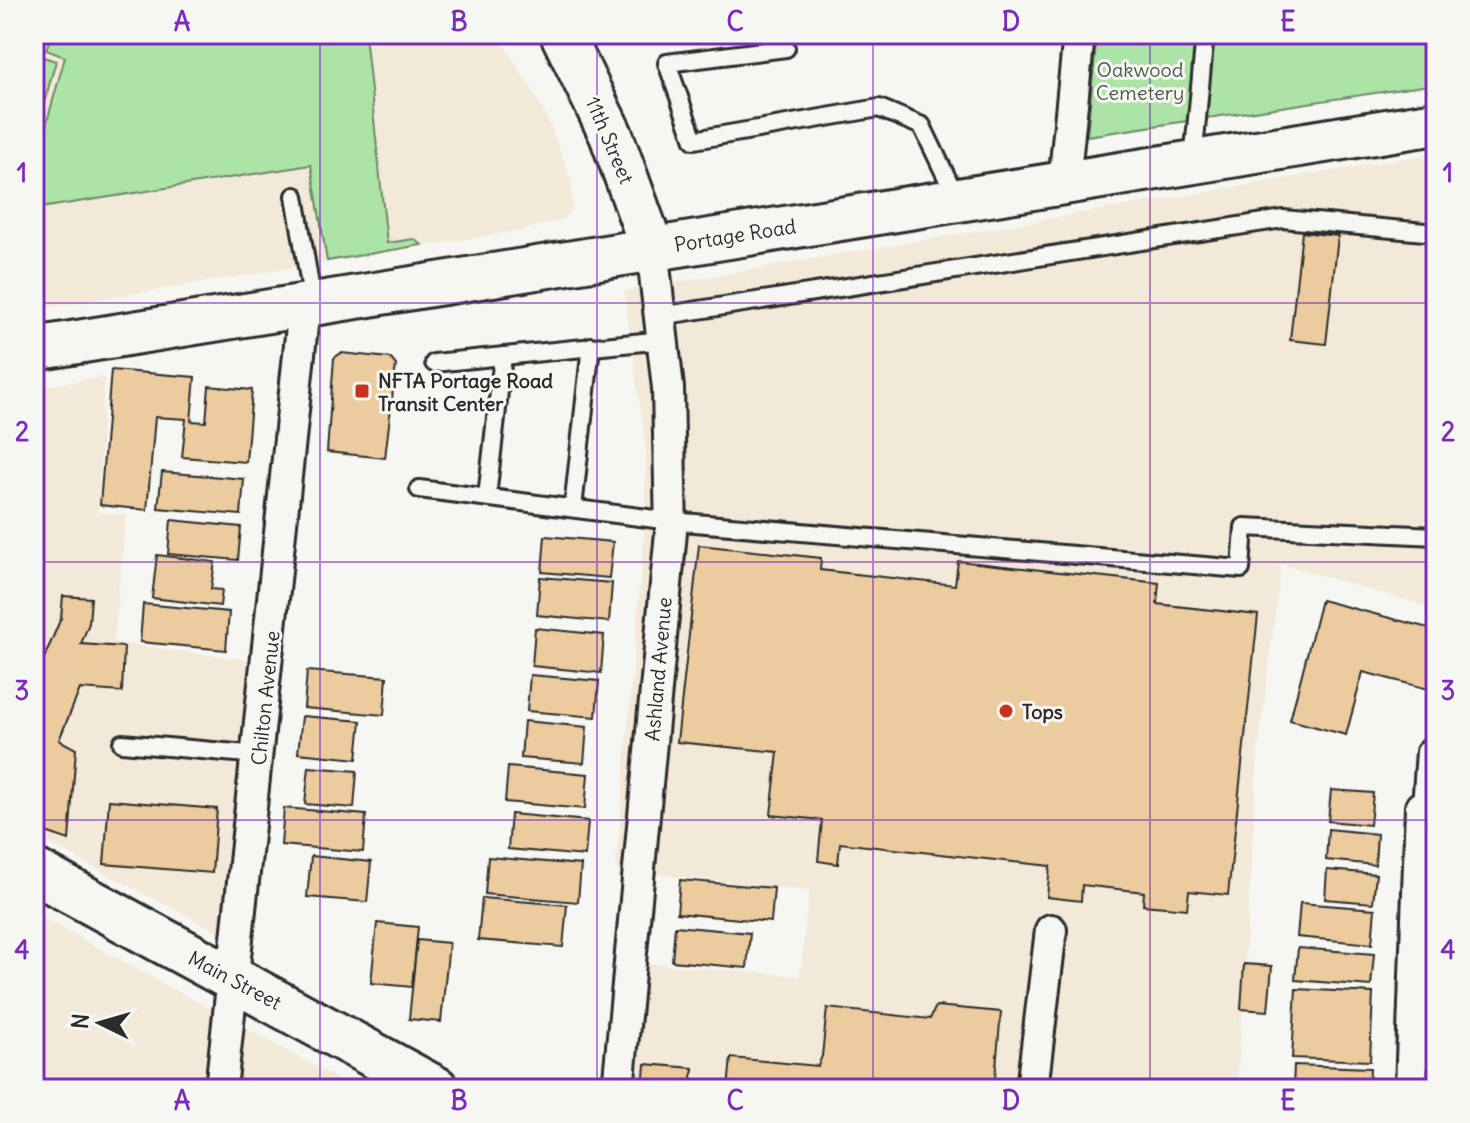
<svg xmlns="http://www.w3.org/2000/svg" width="1470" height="1123" viewBox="0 0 1470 1123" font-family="Delius,sans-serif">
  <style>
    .built { fill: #f3e9d9 }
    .green { fill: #ace3a6; stroke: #6c8768; stroke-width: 2 }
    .building { fill: #eccc9e; stroke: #2b2b2b; stroke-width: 2 }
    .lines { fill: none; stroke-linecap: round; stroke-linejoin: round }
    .lane-casing { stroke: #2b2b2b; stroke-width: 22 }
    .street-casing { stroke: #2b2b2b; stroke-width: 36 }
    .secondary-casing { stroke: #2b2b2b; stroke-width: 48 }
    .primary-casing { stroke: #2b2b2b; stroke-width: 50 }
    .lane { stroke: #f6f6f2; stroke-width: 16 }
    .street { stroke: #f6f6f2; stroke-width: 30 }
    .secondary { stroke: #f6f6f2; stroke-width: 42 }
    .primary { stroke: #f6f6f2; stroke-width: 44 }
    .grid { fill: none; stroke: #7b2cbf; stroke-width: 2; stroke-opacity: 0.55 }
    .poi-dot { fill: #c8321e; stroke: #f6f6f2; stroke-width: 3 }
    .labels { text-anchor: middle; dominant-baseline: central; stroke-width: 6; stroke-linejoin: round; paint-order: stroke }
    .park-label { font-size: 20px; fill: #4b594a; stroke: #f6f6f2 }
    .street-label { font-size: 20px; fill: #2b2b2b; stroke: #f6f6f2 }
    .poi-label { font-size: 20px; font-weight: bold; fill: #2b2b2b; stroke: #f6f6f2; text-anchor: start }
    .neatline { fill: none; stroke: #7b2cbf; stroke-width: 3 }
    .grid-label { font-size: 26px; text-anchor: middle; font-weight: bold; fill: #7b2cbf }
  </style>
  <rect width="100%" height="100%" fill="#f6f6f2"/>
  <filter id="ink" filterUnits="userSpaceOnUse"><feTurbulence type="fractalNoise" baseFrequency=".0125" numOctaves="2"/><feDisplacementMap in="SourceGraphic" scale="16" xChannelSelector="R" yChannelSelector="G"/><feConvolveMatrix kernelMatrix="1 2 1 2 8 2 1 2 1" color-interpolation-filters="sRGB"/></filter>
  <g filter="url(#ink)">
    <g class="built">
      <polygon points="34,34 497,34 535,94 552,130 571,180 573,208 563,219 523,230 34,310"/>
      <polygon points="1436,153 1436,609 1281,564 1258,752 1237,1089 633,1089 645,963 800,976 809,891 616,870 644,537 646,450 624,291"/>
      <polygon points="104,377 98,512 126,515 114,642 278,664 251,949 34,836 34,388"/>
      <polygon points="34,913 357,1089 34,1089"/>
    </g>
    <g class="green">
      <polygon points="51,34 365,34 387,243 414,239 422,245 327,261 311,165 34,209 34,130 44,132 65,57 46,50"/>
      <polygon points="1097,34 1436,34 1436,84 1087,136"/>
      <polygon points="34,54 56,61 38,125 34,123"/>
    </g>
    <g class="building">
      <polygon points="1302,232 1338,236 1326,344 1290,340"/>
      <polygon points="341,353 390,358 396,365 385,458 327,452 334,358"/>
      <polygon points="111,370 195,377 191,421 206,422 209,386 252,390 246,462 182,457 186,419 155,417 147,510 100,505"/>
      <polygon points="162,472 244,479 241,515 158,508"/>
      <polygon points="171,520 241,527 238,560 168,554"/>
      <polygon points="545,536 613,542 609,578 542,572"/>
      <polygon points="699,545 821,558 820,570 955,585 958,561 1159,583 1157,604 1258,615 1228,895 1189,891 1187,909 1143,905 1144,892 1082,885 1081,901 1047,897 1050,866 840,843 838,864 818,861 822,820 771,815 778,752 677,742"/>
      <polygon points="157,555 215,562 211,589 222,590 220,606 152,598"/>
      <polygon points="540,577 612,583 609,622 537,615"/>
      <polygon points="63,596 91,598 89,623 81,644 124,647 122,692 80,689 59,740 76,749 69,840 34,828 34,682 61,618"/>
      <polygon points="1321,600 1436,630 1436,691 1363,672 1346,735 1290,720"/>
      <polygon points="143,604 229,612 226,650 140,642"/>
      <polygon points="535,628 604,635 601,673 532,666"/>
      <polygon points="307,671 387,677 384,715 304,708"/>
      <polygon points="530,675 599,681 596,717 527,711"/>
      <polygon points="302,716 361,721 357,759 298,753"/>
      <polygon points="524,721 587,727 584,763 521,758"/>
      <polygon points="309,767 357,771 354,808 305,804"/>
      <polygon points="508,767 588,774 585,809 505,802"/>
      <polygon points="1331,790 1373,793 1370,825 1328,821"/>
      <polygon points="109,800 217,809 212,873 104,864"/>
      <polygon points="284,808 366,815 363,852 281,845"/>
      <polygon points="511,814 588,821 585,856 508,849"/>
      <polygon points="1328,829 1377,834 1375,865 1326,860"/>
      <polygon points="311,856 371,862 367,902 307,897"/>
      <polygon points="488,857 581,865 578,902 485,894"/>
      <polygon points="1327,870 1376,874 1373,903 1325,899"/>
      <polygon points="680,880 774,888 771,922 677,913"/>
      <polygon points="482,898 567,905 563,947 478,940"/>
      <polygon points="1300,903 1375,909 1372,944 1297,937"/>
      <polygon points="377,923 418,927 412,987 371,983"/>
      <polygon points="675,926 750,933 747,968 672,961"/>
      <polygon points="417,940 449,943 441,1022 409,1019"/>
      <polygon points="1298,948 1374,954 1371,986 1295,980"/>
      <polygon points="1244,964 1272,966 1268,1011 1241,1009"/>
      <polygon points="1296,989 1373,993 1370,1061 1292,1058"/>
      <polygon points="936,1006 1001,1012 994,1089 728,1089 731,1058 818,1066 822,1056 827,1008 930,1019"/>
      <polygon points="645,1064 693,1068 691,1089 643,1089"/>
      <polygon points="1294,1065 1370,1068 1369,1089 1293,1089"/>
    </g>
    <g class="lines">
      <defs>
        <g id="lane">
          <polyline points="767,34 786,48 667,63 694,140 879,108 922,126 957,199"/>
          <polyline points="1193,161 1205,34"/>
          <polyline points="295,196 313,303"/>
          <polyline points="660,316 1283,219 1436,233"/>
          <polyline points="434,363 663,340"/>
          <polyline points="419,489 671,521 1241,569 1244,527 1436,536"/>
          <polyline points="487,497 503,356"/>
          <polyline points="573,508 591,346"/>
          <polyline points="122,743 259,755"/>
          <polyline points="1421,807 1425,751 1436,741"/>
          <polyline points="1413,1059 1436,1060"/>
        </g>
        <g id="street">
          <polyline points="1064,183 1079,34"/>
          <polyline points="221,1089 304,307"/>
          <polyline points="618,1089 671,532 668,388 652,248"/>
          <polyline points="1032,1089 1051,930"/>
          <polyline points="1411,1089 1421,807"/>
        </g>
        <g id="secondary">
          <polyline points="562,34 611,135 652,248"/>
          <polyline points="34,349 1436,123"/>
        </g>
        <polyline id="primary" points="34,871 436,1089"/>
      </defs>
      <use href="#lane" class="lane-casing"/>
      <use href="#street" class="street-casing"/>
      <use href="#secondary" class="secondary-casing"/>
      <use href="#primary" class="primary-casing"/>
      <use href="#lane" class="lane"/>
      <use href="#street" class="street"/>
      <use href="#secondary" class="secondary"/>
      <use href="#primary" class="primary"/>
    </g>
  </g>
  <path class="grid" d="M320,34v1055M597,34v1055M873,34v1055M1150,34v1055M34,303h1402M34,562h1402M34,820h1402"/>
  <g class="poi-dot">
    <rect x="354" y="383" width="16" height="16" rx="4"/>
    <circle cx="1006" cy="711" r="8"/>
  </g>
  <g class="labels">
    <g class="park-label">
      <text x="1140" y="69">Oakwood<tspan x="1140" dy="23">Cemetery</tspan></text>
    </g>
    <g class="street-label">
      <text transform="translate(610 140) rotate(67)">11th Street</text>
      <text transform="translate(735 235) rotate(-9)">Portage Road</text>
      <text transform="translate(658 669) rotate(-85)">Ashland Avenue</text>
      <text transform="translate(265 698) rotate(-84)">Chilton Avenue</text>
      <text transform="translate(235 980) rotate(28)">Main Street</text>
    </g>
    <g class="poi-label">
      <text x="378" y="380">NFTA Portage Road<tspan x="378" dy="23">Transit Center</tspan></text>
      <text x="1022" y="711">Tops</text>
    </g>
  </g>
  <rect width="1470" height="1123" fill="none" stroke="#f6f6f2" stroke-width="88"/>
  <g transform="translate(100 1023) rotate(275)" stroke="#f6f6f2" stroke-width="6" paint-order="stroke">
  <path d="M0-6L14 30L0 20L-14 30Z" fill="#2b2b2b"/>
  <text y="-12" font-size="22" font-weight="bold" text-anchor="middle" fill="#2b2b2b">N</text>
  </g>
  <rect x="44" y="44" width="1382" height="1035" class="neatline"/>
  <g class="grid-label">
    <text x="182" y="31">A</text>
    <text x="459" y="31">B</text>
    <text x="735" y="31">C</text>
    <text x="1011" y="31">D</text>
    <text x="1288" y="31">E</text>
    <text x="22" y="182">1</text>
    <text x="1448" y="182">1</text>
    <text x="22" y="441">2</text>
    <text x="1448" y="441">2</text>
    <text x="22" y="700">3</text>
    <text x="1448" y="700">3</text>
    <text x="22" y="959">4</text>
    <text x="1448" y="959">4</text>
    <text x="182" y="1110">A</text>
    <text x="459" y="1110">B</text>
    <text x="735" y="1110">C</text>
    <text x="1011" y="1110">D</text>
    <text x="1288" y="1110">E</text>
  </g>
</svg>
